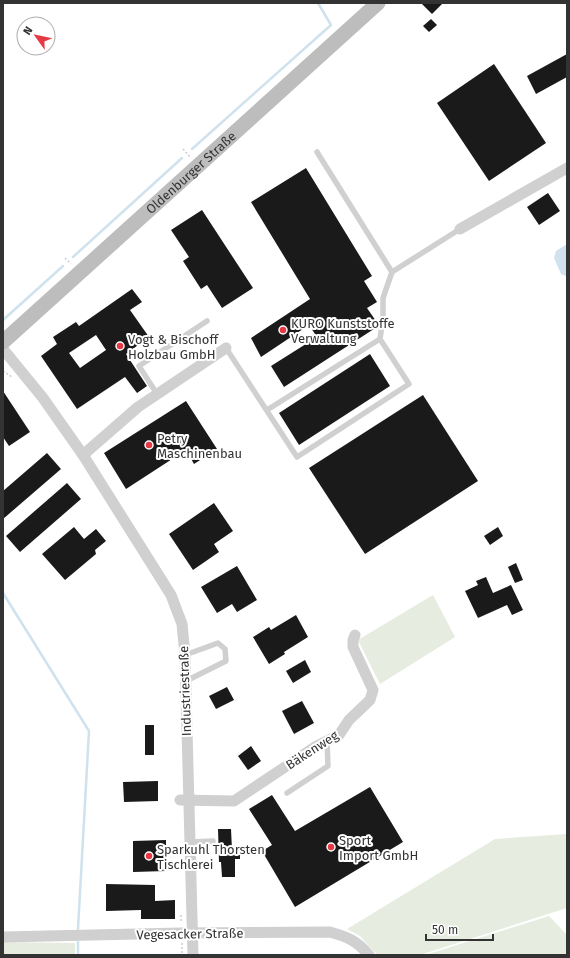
<svg xmlns="http://www.w3.org/2000/svg" width="570" height="958" viewBox="0 0 570 958" font-family="'Fira Sans',sans-serif">
  <style>
    .green { fill: #e6ecdf }
    .water { fill: #cfe2ee }
    .lines { fill: none; stroke-linecap: round; stroke-linejoin: round }
    .stream { stroke: #cfe2ee; stroke-width: 2.5 }
    .building { fill: #1a1a1a; fill-rule: evenodd }
    .path { stroke: #cdcdcd; stroke-width: 1.5; stroke-dasharray: 2 2; stroke-linecap: butt }
    .service { stroke: #d0d0d0; stroke-width: 5.5 }
    .minor { stroke: #d0d0d0; stroke-width: 11 }
    .secondary { stroke: #bdbdbd; stroke-width: 15 }
    .poi-dot { fill: #e63946; stroke: #fff; stroke-width: 1.5 }
    .labels { text-anchor: middle; dominant-baseline: central; stroke-width: 4; stroke-linejoin: round; paint-order: stroke }
    .street-label { font-size: 13px; fill: #333; stroke: #fff }
    .poi-label { font-size: 13px; fill: #333; stroke: #fff; text-anchor: start }
  </style>
  <rect width="100%" height="100%" fill="#fff"/>
  <g class="green">
    <polygon points="433,595 455,637 380,684 358,640"/>
    <polygon points="567,834 567,908 420,955 377,955 360,936 347,929 495,839"/>
    <polygon points="549,916 567,935 567,955 425,955"/>
    <polygon points="3,942 75,943 75,955 3,955"/>
  </g>
  <polygon class="water" points="567,244 567,275 566,276 561,274 554,258 556,251"/>
  <g class="lines">
    <g class="stream">
      <polyline points="192,149 331,25 318,3"/>
      <polyline points="73,257 182,158"/>
      <polyline points="3,320 63,266"/>
      <polyline points="3,593 89,731 78,929"/>
      <polyline points="78,955 78,942"/>
    </g>
  </g>
  <g class="building">
    <polygon points="421,3 443,3 432,14"/>
    <polygon points="431,19 437,25 429,32 423,26"/>
    <polygon points="567,54 567,77 536,94 527,76"/>
    <polygon points="494,64 546,143 489,181 437,103"/>
    <polygon points="306,168 372,276 364,281 377,302 367,308 378,324 377,327 284,387 271,366 317,337 309,325 261,357 251,338 310,299 251,202"/>
    <polygon points="548,193 560,211 539,225 527,207"/>
    <polygon points="202,210 253,288 222,308 207,285 201,289 183,261 189,257 171,230"/>
    <path d="M132,289l10,13 -12,8 19,27 -23,17 21,32 -10,7 -12,-16 -48,32 -36,-53 16,-12 -4,-7 23,-15 3,4zM96,335l10,15 -26,18 -11,-15z"/>
    <polygon points="370,354 390,386 299,445 279,413"/>
    <polygon points="3,391 30,432 9,446 3,437"/>
    <polygon points="423,395 478,481 365,554 309,468"/>
    <polygon points="186,401 217,449 194,464 186,450 126,489 104,453"/>
    <polygon points="47,453 61,469 3,519 3,491"/>
    <polygon points="67,483 81,499 20,552 6,536"/>
    <polygon points="214,503 233,531 214,544 219,552 193,570 169,534"/>
    <polygon points="74,527 84,539 96,529 106,541 95,550 96,554 65,580 42,554"/>
    <polygon points="498,527 503,536 490,545 484,536"/>
    <polygon points="516,563 523,580 515,583 508,567"/>
    <polygon points="237,566 257,600 237,612 232,604 217,613 201,587"/>
    <polygon points="486,577 493,593 511,585 523,610 512,615 507,605 478,618 465,591 478,585 476,581"/>
    <polygon points="296,615 308,637 284,652 285,654 269,664 253,637 269,627 271,630"/>
    <polygon points="305,660 311,672 293,683 286,671"/>
    <polygon points="227,687 234,700 216,709 209,696"/>
    <polygon points="302,701 314,723 294,734 282,711"/>
    <rect x="145" y="725" width="9" height="30"/>
    <polygon points="251,746 261,761 248,770 238,756"/>
    <polygon points="158,781 158,801 124,802 123,782"/>
    <polygon points="370,787 403,842 295,907 262,851 272,845 249,809 272,795 295,831"/>
    <polygon points="218,829 231,829 232,850 240,850 240,859 235,859 235,877 222,877 221,862 219,862"/>
    <polygon points="166,840 166,871 133,872 133,841"/>
    <polygon points="106,884 155,885 155,901 175,900 175,919 141,919 141,910 106,911"/>
  </g>
  <g class="lines">
    <g class="path">
      <polyline points="183,149 190,157"/>
      <polyline points="65,258 71,264"/>
      <polyline points="3,371 12,377"/>
      <polyline points="181,915 181,923"/>
      <polyline points="182,943 182,953"/>
    </g>
    <g class="service">
      <polyline points="317,152 392,272 460,229"/>
      <polyline points="380,339 383,318 383,298 392,272"/>
      <polyline points="226,348 297,457 409,384 380,339 267,410"/>
      <polyline points="157,394 139,366 207,321"/>
      <polyline points="184,682 226,661 225,649 218,643 185,655"/>
      <polyline points="287,793 328,766 327,741"/>
      <polyline points="190,842 213,841"/>
    </g>
    <g class="minor">
      <polyline points="460,229 567,168"/>
      <polyline points="3,349 43,398 83,455 171,595 182,624 185,655 193,955"/>
      <polyline points="83,455 138,407 226,348"/>
      <polyline points="180,800 234,801 315,747 339,735 349,720 370,700 373,690 353,647 353,640 355,635"/>
      <path d="M3,937l178,-4 149,-1c18,5 27,9 39,23"/>
    </g>
    <path class="secondary" id="s1" d="M3,342l375,-339"/>
  </g>
  <g class="poi-dot">
    <circle cx="283" cy="330" r="4"/>
    <circle cx="120" cy="346" r="4"/>
    <circle cx="149" cy="445" r="4"/>
    <circle cx="331" cy="847" r="4"/>
    <circle cx="149" cy="856" r="4"/>
  </g>
  <g class="labels">
    <g class="street-label">
      <text stroke="none"><textPath href="#s1" startOffset="253">Oldenburger Straße</textPath></text>
      <text transform="translate(185 691) rotate(-92)">Industriestraße</text>
      <text transform="translate(312 750) rotate(-33)">Bäkenweg</text>
      <text transform="translate(190 934) rotate(-1)">Vegesacker Straße</text>
    </g>
    <g class="poi-label">
      <text x="291" y="323">KURO Kunststoffe<tspan x="291" dy="15">Verwaltung</tspan></text>
      <text x="128" y="339">Vogt &amp; Bischoff<tspan x="128" dy="15">Holzbau GmbH</tspan></text>
      <text x="157" y="438">Petry<tspan x="157" dy="15">Maschinenbau</tspan></text>
      <text x="339" y="840">Sport<tspan x="339" dy="15">Import GmbH</tspan></text>
      <text x="157" y="849">Sparkuhl Thorsten<tspan x="157" dy="15">Tischlerei</tspan></text>
    </g>
  </g>
  <rect width="570" height="958" fill="none" stroke="#333333" stroke-width="8"/>
  <g transform="translate(36 36) rotate(303)"><circle r="19" fill="#ffffff" stroke="#adadad"/>
  <path d="M0-3L7 15L0 10L-7 15Z" fill="#e63946"/>
  <text y="-6" font-size="11" font-weight="bold" text-anchor="middle" fill="#333333">N</text>
  </g>
  <path d="M426 934v6h67v-6" fill="none" stroke="#333333" stroke-width="2"/>
  <text x="432" y="934" font-size="12" fill="#333333" stroke="#ffffff" stroke-width="3" paint-order="stroke">50 m</text>
</svg>
